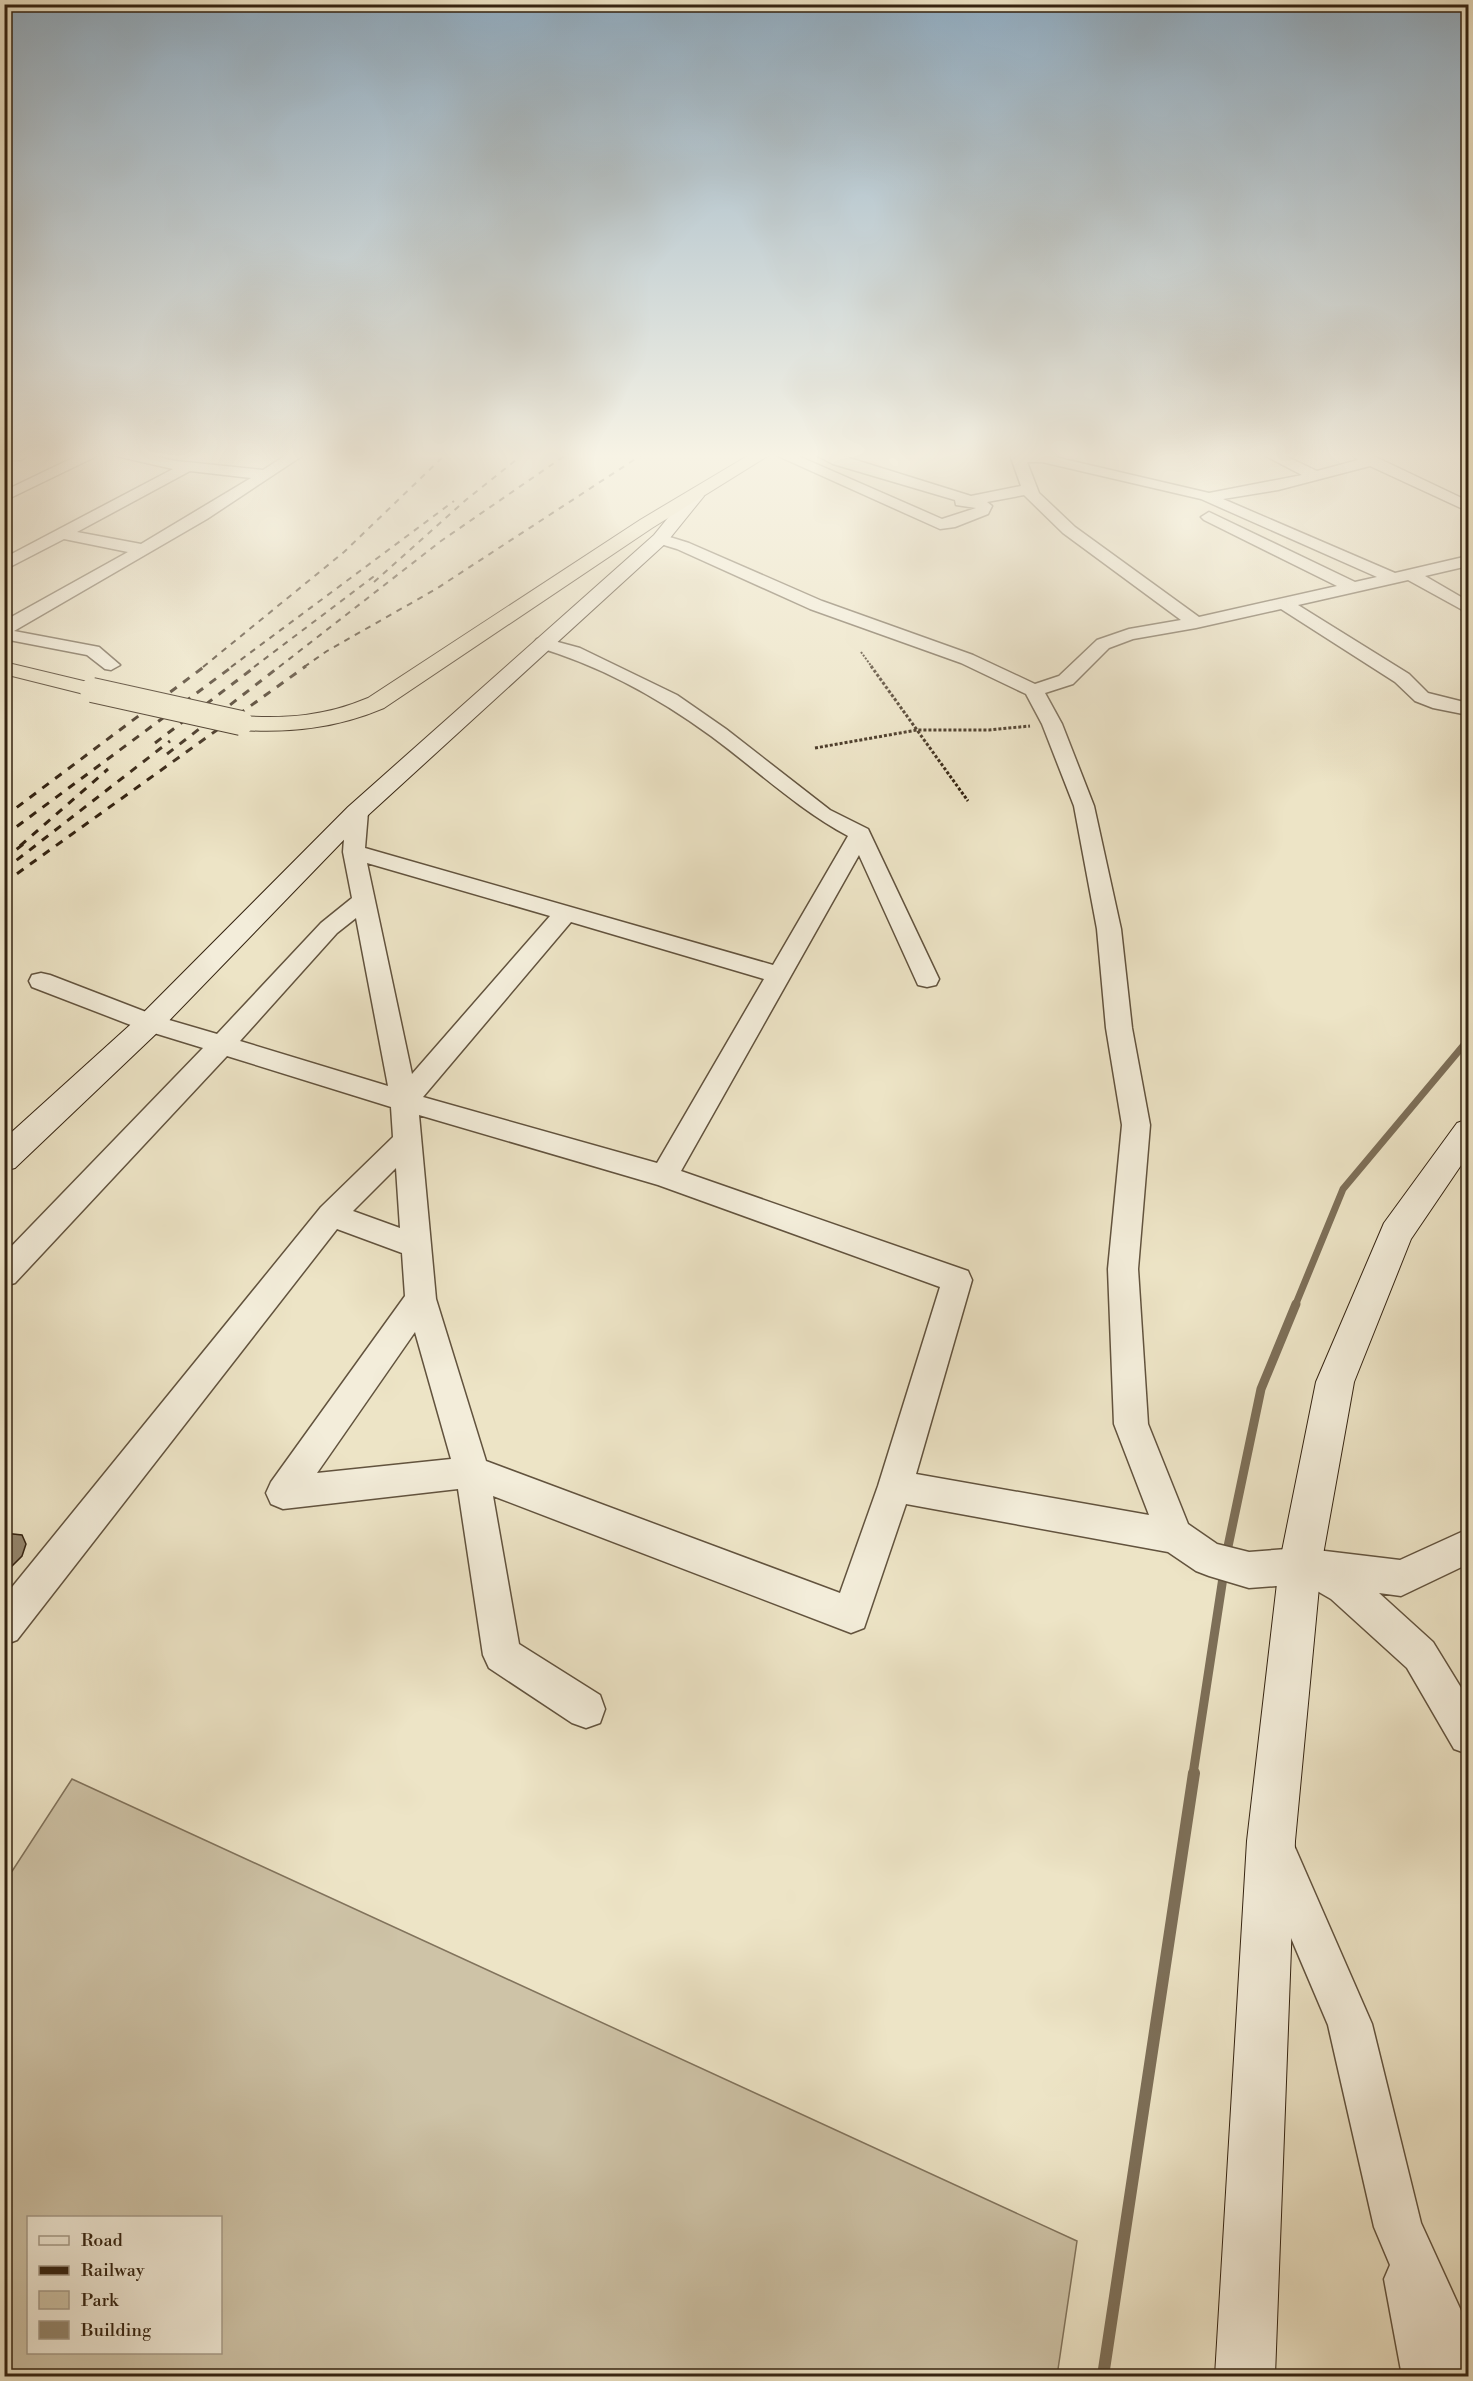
<svg xmlns="http://www.w3.org/2000/svg" width="1473" height="2381" viewBox="0 0 1473 2381" font-family="'Libre Bodoni',serif">
  <style>
    .green { fill: #cec3a7; stroke: #81735c; stroke-width: 1.5; fill-rule: evenodd }
    .lines { fill: none; stroke-linecap: round; stroke-linejoin: round }
    .stream-far2 { stroke: #7d6f58; stroke-width: 7 }
    .stream-far1 { stroke: #7d6f58; stroke-width: 9 }
    .stream { stroke: #7d6f58; stroke-width: 12 }
    .building { fill: #94876f; stroke: #342311; stroke-width: 1.5 }
    .street-casing { stroke: #62533e; stroke-width: 3 }
    .secondary-casing { stroke: #342311; stroke-width: 2 }
    .highway-casing { stroke: #342311; stroke-width: 2 }
    .path-far1 { stroke: #342311; stroke-width: 2; stroke-dasharray: 2 1.5; stroke-linecap: butt }
    .path { stroke: #342311; stroke-width: 3; stroke-dasharray: 3 2; stroke-linecap: butt }
    .street { fill: #f3edda; fill-rule: evenodd }
    .secondary { fill: #f3edda; fill-rule: evenodd }
    .highway { fill: #ede4c6; fill-rule: evenodd }
    .rail-far1 { stroke: #342311; stroke-width: 2; stroke-dasharray: 6 6; stroke-linecap: butt }
    .rail { stroke: #342311; stroke-width: 3; stroke-dasharray: 8 8; stroke-linecap: butt }
    .highway-bridge-casing { stroke: #342311; stroke-width: 26; stroke-linecap: butt }
    .highway-bridge { stroke: #ede4c6; stroke-width: 24 }
  </style>
  <rect width="100%" height="100%" fill="#ede4c6"/>
  <filter id="stains"><feTurbulence type="fractalNoise" baseFrequency=".00333" numOctaves="4"/><feColorMatrix values="0 0 0 0 .2 0 0 0 0 .09 0 0 0 0 .02 0 0 0 .5 -.17"/></filter>
  <radialGradient id="worn" r=".72"><stop offset=".6" stop-color="#630" stop-opacity="0"/><stop offset="1" stop-color="#630" stop-opacity=".3"/></radialGradient>
  <path class="green" d="M72,1779l1005,462 -20,135h-1052v-494zM28,2218h192v134h-192z"/>
  <g class="lines">
    <polyline class="stream-far2" points="1295,1306 1343,1189 1468,1040"/>
    <g class="stream-far1">
      <polyline points="1226,1556 1261,1389 1296,1304"/>
      <polyline points="1193,1774 1224,1571"/>
    </g>
    <polyline class="stream" points="1103,2376 1194,1773"/>
  </g>
  <polygon class="building" points="4,1533 22,1535 26,1544 22,1556 4,1574"/>
  <g class="lines">
    <defs>
      <g id="street">
        <polygon points="4,452 32,452 21,460 4,460"/>
        <path d="M85,452h48l43,9 87,9 28,-18h17l-101,67 -193,112 85,16 21,18 -9,5 -6,-1 -18,-14 -83,-16v-18l124,-69 -64,-13 -60,31v-12l169,-89 -70,-16 -99,48v-10zM190,471l61,7 -110,66 -64,-12z"/>
        <path d="M769,452h20l153,67 34,-11 -20,-3 -1,-5 -122,-36 -23,-12h20l141,44 50,-10 -12,-34 33,2 167,39 93,-18 -44,-23h19l40,19 41,-11 -10,-8h17l103,49v9l-5,-1 -93,-43 -92,24 -55,9 172,74 73,-17v10l-43,10 43,25v12l-60,-33 -110,25 111,69 19,19 40,10v12l-35,-7 -18,-7 -20,-19 -114,-73 -85,19 -63,11 -24,9 -36,36 -28,9 17,31 32,82 27,123 11,99 18,97 -12,144 10,155 40,100 29,20 32,8 51,-4 100,12 68,-31v35l-67,32 -22,-3 54,49 35,57v55l-14,-5 -47,-81 -76,-69 -26,-15 -56,4 -40,-12 -13,-5 -28,-19 -262,-48 -42,124 -13,5 -358,-137 26,148 81,51 5,14 -5,14 -14,5 -14,-5 -83,-55 -6,-13 -25,-166 -175,20 -12,-5 -5,-11 5,-11 134,-186 -3,-43 -65,-24 -320,411 -13,5v-48l317,-390 72,-70 -2,-30 -164,-51 -212,227 -11,3v-32l199,-206 -62,-19 -109,-42 -3,-6 3,-6 9,-2 9,2 109,42 58,17 104,-111 31,-25 -9,-46 3,-40 4,-4h14l4,4 -3,36 408,117 75,-129c-50,-27 -91,-66 -137,-100 -52,-38 -112,-71 -174,-89l-3,-4 3,-4 6,-1 37,10 97,47 49,34 104,81 38,19 71,150 -3,6 -9,2 -9,-2 -59,-130 -178,316 287,100 4,9 -56,194 233,41 -35,-91 -6,-155 14,-144 -16,-97 -9,-99 -23,-123 -32,-82 -16,-30 -65,-31 -151,-54 -133,-60 -23,-7 -2,-3 8,-5 29,9 133,58 151,54 62,29 24,-8 38,-36 32,-11 52,-9 -118,-87 -39,-38 -37,7 5,4 -4,8 -33,13 -15,2zM1027,462h15l159,37 176,78 -22,5 -146,-70 -8,5 3,3 133,66 -138,31 -124,-90 -36,-34zM367,863l183,53 -138,158zM356,918l32,168 -148,-45 97,-108zM571,922l193,57 -107,184 -234,-66zM419,1115l239,70 282,102 -62,199 -38,107 -354,-132 -50,-162zM396,1168l4,60 -47,-17zM415,1332l36,127 -134,14z"/>
        <polygon points="1278,1837 1293,1843 1372,2024 1421,2223 1468,2326 1468,2376 1402,2376 1384,2279 1390,2265 1374,2227 1328,2025 1257,1858 1263,1843"/>
      </g>
      <g id="secondary">
        <polygon points="695,491 704,496 666,543 366,817 160,1030 15,1168 4,1171 4,1139 140,1016 348,807 654,535 689,492"/>
        <polygon points="1468,1119 1468,1155 1411,1239 1354,1382 1321,1566 1295,1841 1275,2376 1215,2376 1247,1841 1279,1566 1316,1382 1384,1223 1457,1123"/>
      </g>
      <g id="highway">
        <path d="M754,452h20l-122,76 -268,180c-47,20 -93,25 -143,22l-8,-2 -3,-5 3,-5 8,-2c45,3 85,0 127,-18l272,-178z"/>
        <polygon points="4,662 100,685 103,690 100,695 92,696 4,674"/>
      </g>
    </defs>
    <use href="#street" class="street-casing"/>
    <use href="#secondary" class="secondary-casing"/>
    <use href="#highway" class="highway-casing"/>
    <polyline class="path-far1" points="861,652 872,667"/>
    <g class="path">
      <polyline points="871,666 968,801"/>
      <polyline points="815,748 917,730 989,730 1030,726"/>
    </g>
    <use href="#street" class="street"/>
    <use href="#secondary" class="secondary"/>
    <use href="#highway" class="highway"/>
    <g class="rail-far1">
      <polyline points="374,582 467,499 526,452"/>
      <polyline points="203,667 344,552 448,452"/>
      <polyline points="231,667 454,501"/>
      <polyline points="254,667 377,574"/>
      <polyline points="279,667 441,541 570,452"/>
      <polyline points="304,667 327,651 436,589 646,452"/>
    </g>
    <g class="rail">
      <polyline points="155,743 256,666"/>
      <polyline points="167,754 280,666"/>
      <polyline points="4,817 205,666"/>
      <polyline points="4,836 233,666"/>
      <polyline points="20,846 108,769"/>
      <polyline points="4,859 26,842"/>
      <polyline points="4,870 170,741"/>
      <polyline points="4,883 306,666"/>
    </g>
    <defs>
      <polyline id="highway-bridge" points="92,690 241,723"/>
    </defs>
    <use href="#highway-bridge" class="highway-bridge-casing"/>
    <use href="#highway-bridge" class="highway-bridge"/>
  </g>
  <linearGradient id="sky" x2="0" y2="1"><stop stop-color="#91adc2"/><stop offset="0.58" stop-color="#f7f3e5"/><stop offset="1" stop-color="#f7f3e5" stop-opacity="0"/></linearGradient>
  <rect width="1473" height="786" fill="url(#sky)"/>
  <rect width="1473" height="2381" fill="none" stroke="#ede4c6" stroke-width="24"/>
  <rect x="6" y="6" width="1461" height="2369" fill="none" stroke="#342311" stroke-width="3"/>
  <rect x="12" y="12" width="1449" height="2357" fill="none" stroke="#342311" stroke-width="1.5"/>
  <rect x="27" y="2216" width="195" height="138" fill="#f3edda" stroke="#a79c8a" stroke-width="1.5"/>
  <rect x="39" y="2236" width="30" height="9" fill="#f3edda" stroke="#a79c8a" stroke-width="1.5"/>
  <text x="81" y="2246" font-size="18" fill="#342311">Road</text>
  <rect x="39" y="2266" width="30" height="9" fill="#342311" stroke="#a79c8a" stroke-width="1.5"/>
  <text x="81" y="2276" font-size="18" fill="#342311">Railway</text>
  <rect x="39" y="2291" width="30" height="18" fill="#cec3a7" stroke="#a79c8a" stroke-width="1.5"/>
  <text x="81" y="2306" font-size="18" fill="#342311">Park</text>
  <rect x="39" y="2321" width="30" height="18" fill="#94876f" stroke="#a79c8a" stroke-width="1.5"/>
  <text x="81" y="2336" font-size="18" fill="#342311">Building</text>
  <rect width="100%" height="100%" filter="url(#stains)"/>
  <rect width="100%" height="100%" fill="url(#worn)"/>
</svg>
